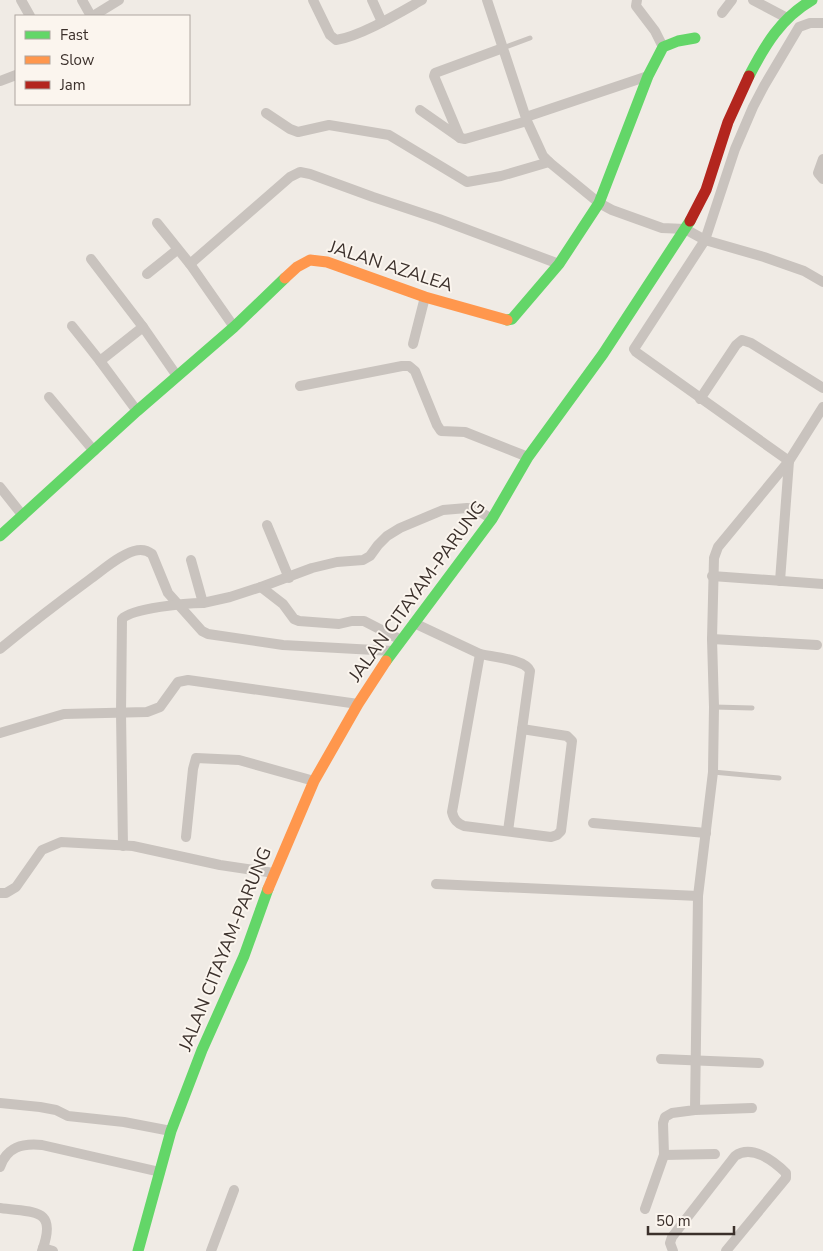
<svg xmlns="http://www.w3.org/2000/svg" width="823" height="1251" viewBox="0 0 823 1251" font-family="'Nunito Sans',sans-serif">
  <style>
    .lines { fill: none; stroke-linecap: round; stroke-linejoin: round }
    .lane { stroke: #c9c3be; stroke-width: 5 }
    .street { stroke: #c9c3be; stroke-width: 10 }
    .fast { stroke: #63d668; stroke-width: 11 }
    .slow { stroke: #ff974d; stroke-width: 11 }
    .jam { stroke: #b3261e; stroke-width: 11 }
    .labels { text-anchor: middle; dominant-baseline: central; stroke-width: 4; stroke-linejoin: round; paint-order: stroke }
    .street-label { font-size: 18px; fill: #3b302b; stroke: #fbf5ee }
  </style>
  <rect width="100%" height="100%" fill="#f0ebe5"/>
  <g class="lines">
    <g class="lane">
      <polyline points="503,48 530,38"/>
      <polyline points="714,707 752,708"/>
      <polyline points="713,772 779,778"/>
    </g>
    <g class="street">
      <polyline points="21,0 30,16"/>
      <polyline points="82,0 91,16"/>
      <path d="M313,0l17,35 6,5c25,-4 63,-27 86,-40"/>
      <polyline points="372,0 382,22"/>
      <polyline points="487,0 527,121 543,156 549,162 599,203 612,210 662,228 685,229 705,240 764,257 804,271 823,282"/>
      <polyline points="637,0 636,6 655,31 663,47"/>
      <polyline points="753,0 787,18"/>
      <polyline points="722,13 732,0"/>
      <polyline points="93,16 119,0"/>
      <polyline points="823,23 810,23 799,27 764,86 753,107 735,149 705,240 634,349 636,352 789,461 823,407"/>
      <polyline points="0,81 16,75"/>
      <polyline points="420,110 460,138 434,76 435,73 503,48"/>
      <polyline points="266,113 290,129 298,132 329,125 389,135 467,182 501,176 549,162"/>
      <polyline points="526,117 648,76"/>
      <polyline points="460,138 465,139 527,121"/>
      <polyline points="823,159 818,173 823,179"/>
      <polyline points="157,223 190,264 234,327"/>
      <polyline points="91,259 143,327 177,376"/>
      <polyline points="190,264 290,177 300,172 310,174 373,197 439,219 559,264"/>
      <polyline points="147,274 177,250"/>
      <polyline points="72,326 100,361 137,411"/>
      <polyline points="413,344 425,297"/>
      <polyline points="100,361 143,327"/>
      <polyline points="300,386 402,366 409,366 415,371 437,425 441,431 465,432 528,457"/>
      <polyline points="49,397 94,451"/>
      <polyline points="700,399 736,345 742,340 751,343 823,388"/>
      <polyline points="0,487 23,516"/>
      <polyline points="267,525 289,578"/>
      <polyline points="191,560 203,603 230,597 261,587 312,568 337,562 363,560 370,556 378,545 387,536 400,528 443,510 467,508 475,509 492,519"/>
      <polyline points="712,576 823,584"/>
      <polyline points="780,581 789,461"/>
      <polyline points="261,587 283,604 294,619 299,621 339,624 352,621 364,621 401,640"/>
      <path d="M414,623l66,31 -28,158c2,8 5,11 12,14l87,11 6,-2 4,-4 11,-90 -5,-5 -45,-7"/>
      <polyline points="712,639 817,645"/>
      <path d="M0,649c29,-24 59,-47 89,-69 14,-10 29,-24 45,-29 7,-2 13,-1 18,3l16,39 34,38 6,3 75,11 110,6"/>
      <path d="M480,654c13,3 45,5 50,17l-22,160"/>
      <polyline points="0,733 64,714 147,712 160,707 178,682 188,680 358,704"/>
      <polyline points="593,823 706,833"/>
      <polyline points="186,837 193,769 196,758 239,760 314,781"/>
      <path d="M123,846l-2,-133 1,-94c10,-11 65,-16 81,-16"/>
      <polyline points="436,884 698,896"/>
      <polyline points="0,893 6,893 16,887 42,850 61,842 133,846 220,865 274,873"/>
      <polyline points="661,1059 759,1063"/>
      <polyline points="0,1103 40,1107 56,1110 68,1116 124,1122 171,1131"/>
      <polyline points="695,1110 752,1108"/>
      <polyline points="664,1155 715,1154"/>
      <path d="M0,1167c7,-20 22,-24 42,-22l118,27"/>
      <path d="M0,1208c34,5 58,-1 42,43"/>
      <polyline points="645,1209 664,1155 663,1123 665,1117 672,1113 695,1110 698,896 713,772 714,707 712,639 714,558 718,547 789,461"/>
      <polyline points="43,1248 53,1251"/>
      <polyline points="211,1251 234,1190"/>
      <path d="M673,1251l-3,-8 2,-6 63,-81c17,-12 39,5 51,17v5l-60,73"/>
    </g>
    <g class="fast">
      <path d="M749,76c16,-31 32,-58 63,-76"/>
      <polyline points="507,320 512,319 559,264 599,203 648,76 663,47 678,41 695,38"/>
      <polyline points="0,536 137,411 234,327 285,278"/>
      <polyline points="386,661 492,519 528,457 603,354 690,221"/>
      <polyline points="138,1251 171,1131 202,1050 244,956 268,889"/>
    </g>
    <g class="slow">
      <polyline points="285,278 297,267 310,260 327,262 425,297 507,320"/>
      <polyline points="268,889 314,781 358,704 386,661"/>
    </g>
    <polyline class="jam" points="690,221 706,190 728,122 749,76"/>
  </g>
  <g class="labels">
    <g class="street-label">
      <text transform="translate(391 266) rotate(18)">JALAN AZALEA</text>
      <text transform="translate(417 591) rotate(-54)">JALAN CITAYAM-PARUNG</text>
      <text transform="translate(225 949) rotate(-68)">JALAN CITAYAM-PARUNG</text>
    </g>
  </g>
  <rect x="15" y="15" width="175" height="90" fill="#fbf5ee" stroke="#aea6a0"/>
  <rect x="25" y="31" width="25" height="8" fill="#63d668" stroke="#aea6a0"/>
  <text x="60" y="40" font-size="15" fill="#3b302b">Fast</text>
  <rect x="25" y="56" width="25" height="8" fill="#ff974d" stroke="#aea6a0"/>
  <text x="60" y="65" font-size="15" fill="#3b302b">Slow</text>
  <rect x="25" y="81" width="25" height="8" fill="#b3261e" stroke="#aea6a0"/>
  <text x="60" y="90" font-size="15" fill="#3b302b">Jam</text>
  <path d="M648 1226v8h86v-8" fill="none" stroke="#3b302b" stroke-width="2.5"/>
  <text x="656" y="1226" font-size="15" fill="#3b302b" stroke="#fbf5ee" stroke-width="4" paint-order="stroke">50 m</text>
</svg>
